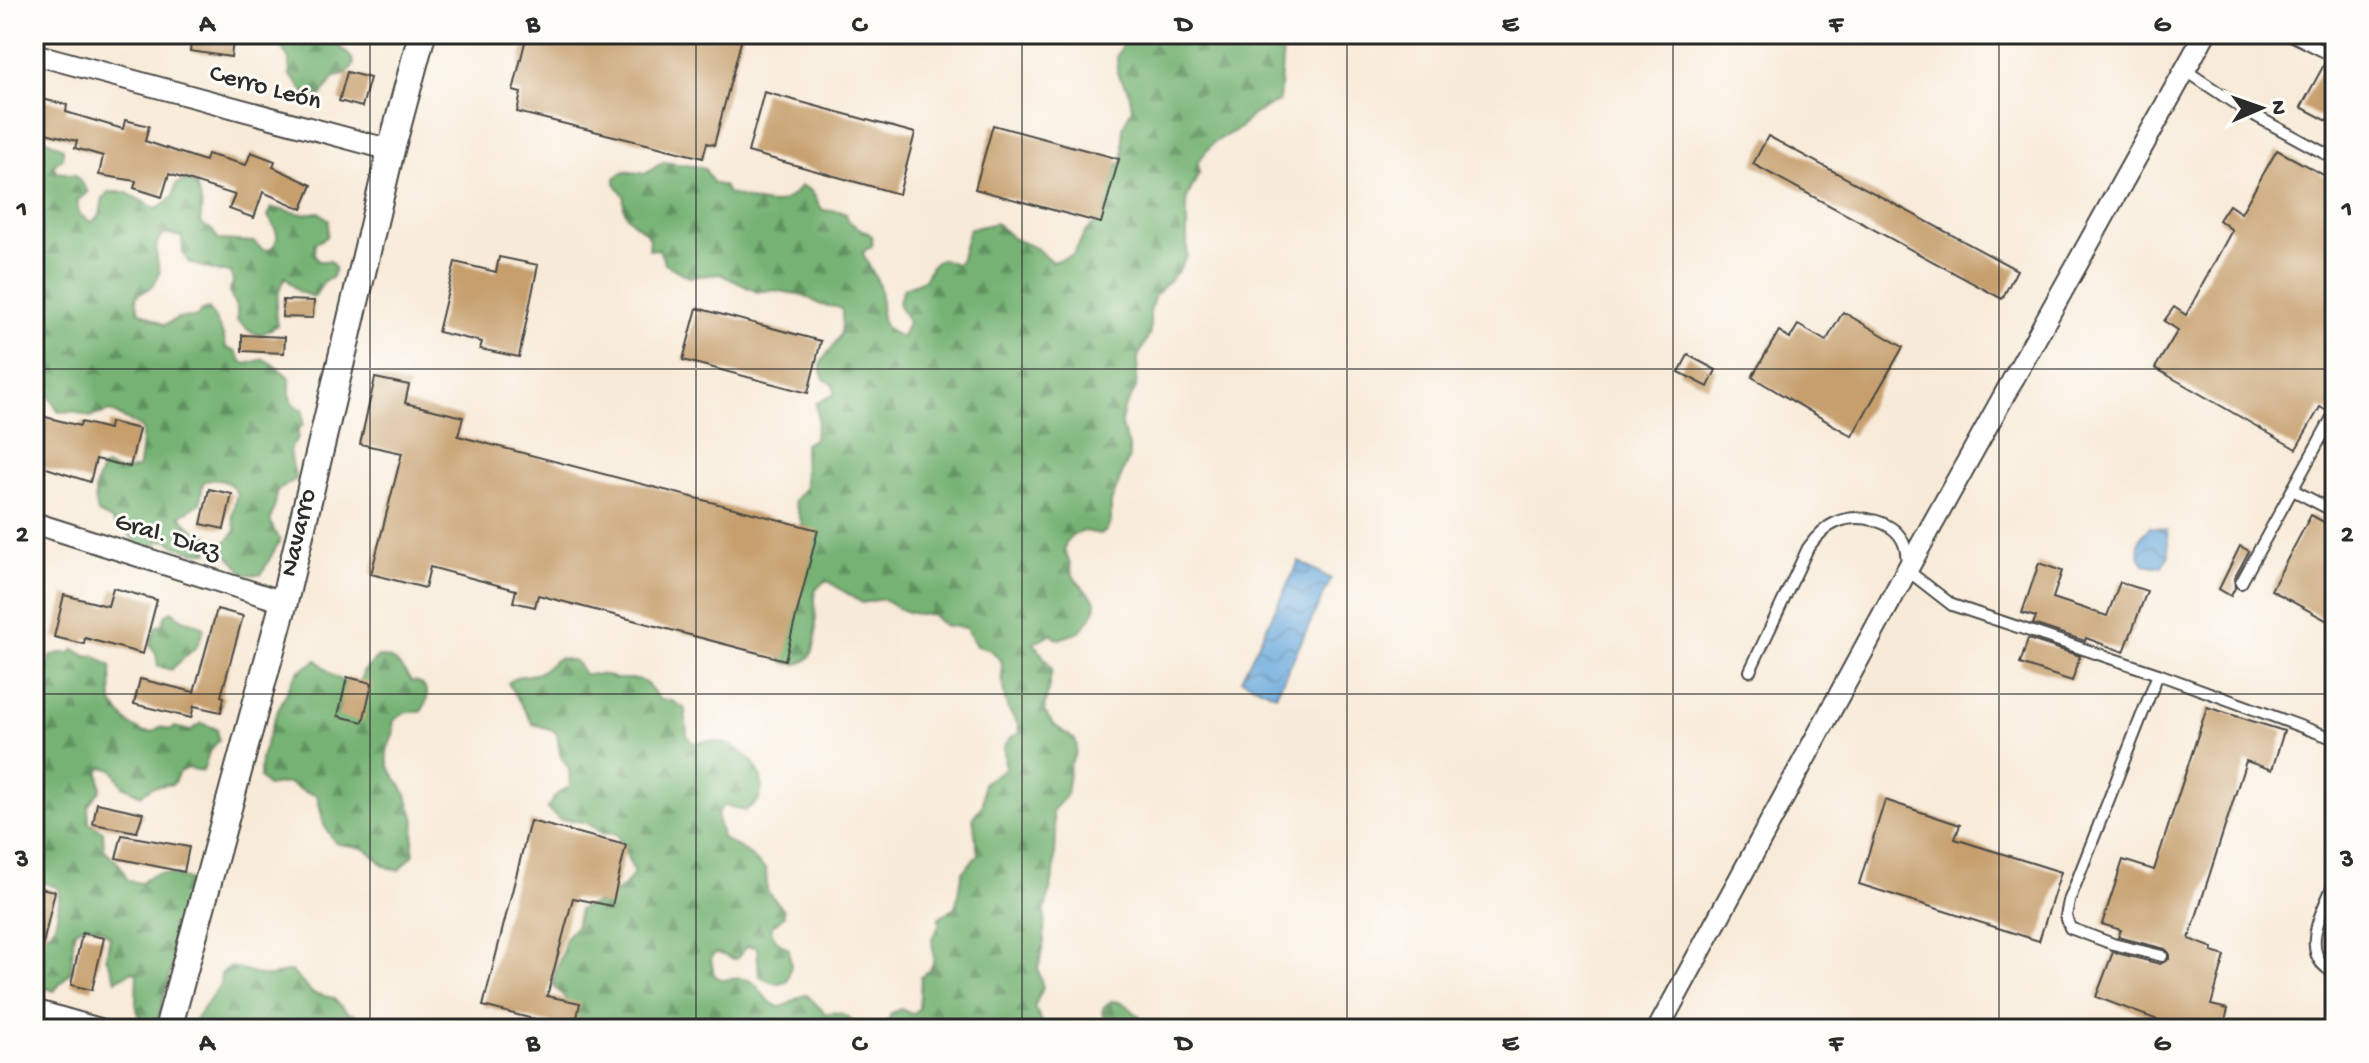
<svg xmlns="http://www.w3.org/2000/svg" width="2369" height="1063" viewBox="0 0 2369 1063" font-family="'Gochi Hand',sans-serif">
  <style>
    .forest { fill: url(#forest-firs); stroke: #506e4f; stroke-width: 2 }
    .water { fill: url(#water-waves); stroke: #4a6a84; stroke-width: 2 }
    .building { fill: #c69f6d }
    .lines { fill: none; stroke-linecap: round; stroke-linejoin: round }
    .service-casing { stroke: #4a4845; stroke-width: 14 }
    .minor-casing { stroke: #4a4845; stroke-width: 24 }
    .tertiary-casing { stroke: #4a4845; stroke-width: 30 }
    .service { stroke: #fff; stroke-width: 10 }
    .minor { stroke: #fff; stroke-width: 20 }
    .tertiary { stroke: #fff; stroke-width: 26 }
    .grid { fill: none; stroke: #2b2b2b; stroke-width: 2; stroke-opacity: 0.55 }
    .labels { text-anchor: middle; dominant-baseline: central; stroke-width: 6; stroke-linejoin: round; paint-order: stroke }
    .street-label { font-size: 26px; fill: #2b2b2b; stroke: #fdfcf7 }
    .neatline { fill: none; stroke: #2b2b2b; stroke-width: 3 }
    .grid-label { font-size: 26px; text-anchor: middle; font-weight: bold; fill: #2b2b2b }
  </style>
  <defs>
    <pattern id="forest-firs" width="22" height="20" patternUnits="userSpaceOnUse" patternTransform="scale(2)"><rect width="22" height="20" fill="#74b273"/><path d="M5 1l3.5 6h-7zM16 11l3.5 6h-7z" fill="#5f915f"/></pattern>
    <pattern id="water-waves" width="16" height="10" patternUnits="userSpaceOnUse" patternTransform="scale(2)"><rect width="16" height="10" fill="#69a9dc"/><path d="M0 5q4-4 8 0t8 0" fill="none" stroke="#578ab3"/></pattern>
  </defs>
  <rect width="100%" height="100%" fill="#fdfcf7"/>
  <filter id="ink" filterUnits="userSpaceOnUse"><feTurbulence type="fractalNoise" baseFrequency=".0125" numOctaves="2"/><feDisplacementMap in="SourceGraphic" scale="16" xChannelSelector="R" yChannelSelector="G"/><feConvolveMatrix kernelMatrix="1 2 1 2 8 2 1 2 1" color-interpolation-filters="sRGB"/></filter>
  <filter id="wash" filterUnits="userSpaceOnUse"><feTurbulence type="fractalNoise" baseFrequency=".006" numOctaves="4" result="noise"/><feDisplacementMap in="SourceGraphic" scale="32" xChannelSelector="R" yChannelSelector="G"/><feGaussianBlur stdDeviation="1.8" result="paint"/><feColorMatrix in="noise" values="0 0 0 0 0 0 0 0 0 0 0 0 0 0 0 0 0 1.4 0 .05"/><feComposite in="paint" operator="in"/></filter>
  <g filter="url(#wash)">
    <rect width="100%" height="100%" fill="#f8ead8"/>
    <g class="forest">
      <path d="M290,34c25,0 47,5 63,26l1,5 -9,10 -11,2 -12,18 -10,4c-11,-6 -12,-16 -22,-23l-1,-16 -8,-14z"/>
      <path d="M1123,34h161l-5,67 -28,15 -11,12 -27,15 -15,19 1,11 -12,25v58l-8,14 -25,27 -4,15v21l-12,24 -2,32 -13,21 -2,16 8,20v11l-18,45v21l-6,9 -5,2 -15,-3 -11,3 -8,8 -2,10c8,8 4,14 9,23 18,29 37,19 7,57l-21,7 -4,-1 -3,-5 -18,10 18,26 -8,42 9,13 22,16 2,5 -2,10 -5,10 -4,31 -14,15 4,25 -2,38 -9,36 -1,32 -6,27 5,19 -9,19 12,22h-164l4,-3 5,-13 9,-4 13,5 6,-6 2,-31 10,-9 3,-8 -2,-22 7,-12v-9l14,-8 3,-4 7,-34 15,-16 -5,-38 10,-13v-21l22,-14 -1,-22 6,-9 9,-5c0,-13 -6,-14 -11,-24 -4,-6 -7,-39 -6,-47l-11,-12 -15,-4 -10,-18 -23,-3 -11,-11c-21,2 -33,-4 -50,-15l-20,4 -36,-23 -11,10c-2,20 11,73 -20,74 -11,0 -14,-3 -21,-12l27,-99v-32l-7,-20 11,-13 -1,-44 10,-5 4,-19 -2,-17 19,-9 -2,-10 -9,-5c-10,-21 8,-25 15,-42 4,-7 3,-19 3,-27l-5,-3 -16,-2 -18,-10 -30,-5 -16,2 -37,-18 -31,3 -24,-13 -6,-15 -10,1 1,-11 -3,-5c-14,-13 -26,-16 -23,-38l-9,-13v-5l9,-7 21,3 18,-12 37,5 5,2 8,14 10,3 6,8c30,7 48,22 72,-8 18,6 11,13 21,23 6,4 14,0 20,3 9,3 1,4 8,10 5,5 16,9 22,14v10l-9,6c3,12 11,20 15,30 9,23 -8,45 24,55l6,-15 -10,-19 6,-15 20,-8 8,-15 9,-6 15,5 4,-3 9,-32 27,-6 16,15 24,10 16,14 21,-7 13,-24 17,-16 7,-44 13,-10v-34l9,-19 -3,-17 -12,-18v-17l7,-14z"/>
      <path d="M34,134l29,14v10l-10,8 5,6 18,3 12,17 -10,8c-2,13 3,17 14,22l8,-7 3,-17 5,-6h17l32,17 16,-12 3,-13 10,-4 9,4c8,16 7,24 5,39l12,7 7,10 35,2 8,7 7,1c15,-11 6,-22 -1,-34l4,-8 31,6 16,-2 10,8 -2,17 -12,6 -1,11 4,7h12l5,7 -3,10 -7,2 -11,17 -15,-5 -14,-15c-7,13 -12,33 -8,48l-16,10 -10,-3 -14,-12v-11l-8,-17 4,-10 -2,-10c-4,-1 -8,0 -12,0 -4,-1 -26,-8 -31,-10l-5,-9 -1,-16c-5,0 -10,-3 -15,-3 -16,2 -10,29 -7,38 -4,12 -9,18 -21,21l-3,5 3,13 26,14 13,-7 19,-1 4,-6 8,-2c7,11 16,26 17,39l10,4 5,9 5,3 18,-5c7,4 23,15 26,20 1,16 -5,24 13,31v15l-5,4v8l-9,14 7,28 -20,13c2,23 -15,21 4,48l-19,35 -16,-1 -18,-20 -3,-10 12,-13 -4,-15 5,-23c-7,-13 -21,-16 -34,-11l-3,21 -20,13 17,17 12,3v16c-15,1 -30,-1 -41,-12l-8,1 -11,8 -12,-4 -11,-15 -10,-3 -4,-7 -14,-7c-5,-16 -4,-33 7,-47l15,6 18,-4c2,-5 5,-32 4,-40l-32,-17 -20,6 -18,-6 -13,1 -10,-16 -15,-13v-210l6,-15 -6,-4z"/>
      <path d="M171,611c3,1 5,4 9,6 7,6 17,3 24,12l-7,17 -26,24 -13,-4 -2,-13 -6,-8 6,-18 7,-3 2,-8z"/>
      <path d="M74,649l14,8 5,-2 18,11 1,38 17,20 14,8h10l8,-5 9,3 5,-3 15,4 12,-8 15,6 2,11 -10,12 -6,19 -15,-3 -9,4 -6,12 -21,3 -11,8 -18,-9 -10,-16 -10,-3 -4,4 2,18 -13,17 1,17 14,8 1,18 16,16 8,16 14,2c14,-15 30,-10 48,-2 -1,22 1,21 -11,39l3,10 -25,92h-13l-5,-3 -3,-16 1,-30 -4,-2 -17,9 -10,-23 4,-20c-9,-11 -26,-17 -36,-5l-3,39 -17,20 -20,-8v-50l7,2 10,-3c6,-11 11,-33 6,-45l-23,-7v-72l6,-13 -2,-11 -4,-4v-67l8,-21 8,-35 9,-4h12z"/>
      <path d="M378,657c18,0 21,8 31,21 6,8 2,0 11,5 11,8 7,20 1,29 -13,-1 -20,0 -28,10 4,17 -8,22 -6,36 2,16 12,22 18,34 3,7 6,16 9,24 3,14 -4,25 0,38l-15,16c-17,-1 -20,-11 -32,-20 -9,-5 -22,-4 -32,-7l-11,-18 -7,-30 -10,-2 -19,-10 -21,3 -7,-8 1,-21 14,-40 18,-38 6,-8 18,-11 15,15 19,11 10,-4 2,-10z"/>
      <path d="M559,658l16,3 9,13 22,1 10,4h22l9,5 13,16 12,1 13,8 2,26 6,8c6,0 13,-3 19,-2 29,2 61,31 46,60l-13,10 -20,-6c-14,10 -4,20 -3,33l23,13 21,19 1,21 17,19v6l-12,10 -1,5 5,9 13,9 2,16 -4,16c-10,5 -21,1 -28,-7l-2,-27 -10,-1 -9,12 -5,1 -15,-6 -5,1 -2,5 3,16 9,5c42,-8 30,16 56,27 12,0 17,-12 28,-12l19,19c16,-5 24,4 34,15h-298c13,-17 9,-28 -7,-41 -4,-18 10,-32 10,-50l11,-12 3,-16c8,-6 11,-4 19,-7 11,-3 33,-21 36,-31l-17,-38 -15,-1 -17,-11 -26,-3 -12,-10 9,-14 14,-9 -1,-17 -9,-14 -3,-21 -4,-4 -20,-6 -25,-41c11,-10 15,-6 27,-9 9,-2 15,-12 24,-16z"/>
      <path d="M229,967c13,1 22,8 34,9 10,2 18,-4 28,-5l21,22 21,5 15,15 30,10 5,6h-187l-1,-9 25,-35 1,-11z"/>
      <path d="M1112,1001c18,0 27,19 41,28h-45l-6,-17 2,-5z"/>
    </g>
    <g class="water">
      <path d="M2150,527l17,3 2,25 -7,12 -18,-3c-10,-12 -6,-27 6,-37z"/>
      <polygon points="1299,561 1331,579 1276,695 1241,679"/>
    </g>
    <g id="blocks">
      <g class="building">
        <polygon points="192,34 234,34 231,57 190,51"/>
        <polygon points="527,34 612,34 642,42 644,34 743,34 714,145 707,143 703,158 517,112 521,93 513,91"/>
        <polygon points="2326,61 2335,65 2335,125 2301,107"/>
        <polygon points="347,72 370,78 362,107 339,101"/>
        <polygon points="764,92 915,133 899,194 748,152"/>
        <polygon points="42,99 67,105 66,112 123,129 125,120 149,126 145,141 205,161 207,154 246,165 251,152 275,161 273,167 312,185 302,209 263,192 254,218 229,209 235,195 169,174 162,197 134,188 136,181 99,175 103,156 75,148 77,141 34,130"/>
        <polygon points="993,125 1119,159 1101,223 975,189"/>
        <polygon points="1768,136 2017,270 2002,299 1753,164"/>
        <polygon points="2277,150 2335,181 2335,404 2327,411 2320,407 2296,449 2155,368 2178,330 2164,321 2174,307 2186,315 2232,230 2219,220 2229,205 2241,213"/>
        <polygon points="499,257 538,265 519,357 480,349 482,342 438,332 455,262 496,272"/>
        <polygon points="283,300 314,301 313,318 282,317"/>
        <polygon points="697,308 821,341 808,393 683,360"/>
        <polygon points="1843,312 1903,347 1852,436 1752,377 1779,331 1790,338 1798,325 1826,341"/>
        <polygon points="242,335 285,337 284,353 242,351"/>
        <polygon points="1688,355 1716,370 1708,387 1679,372"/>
        <polygon points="375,378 409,385 405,403 463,417 458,436 818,530 785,660 538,595 535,607 513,602 516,590 430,567 425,588 371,574 402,453 360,444"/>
        <polygon points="34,414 80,426 81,422 109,429 110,422 139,429 130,467 96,459 90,482 34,464"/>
        <polygon points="209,489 232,494 224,529 201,524"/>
        <polygon points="2311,515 2335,528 2335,625 2271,590"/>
        <polygon points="2240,546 2249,551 2234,579 2235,588 2231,596 2219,589"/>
        <polygon points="2039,563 2062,571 2053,598 2107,616 2120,582 2147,591 2124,652 2086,638 2085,641 2033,624 2036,617 2022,613"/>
        <polygon points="113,588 157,600 143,654 85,638 84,644 54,637 64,595 108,606"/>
        <polygon points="217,609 243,616 221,696 224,697 221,712 194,706 191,718 134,704 140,679 194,692"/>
        <polygon points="2028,639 2080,656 2072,681 2020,664"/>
        <polygon points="347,677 372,683 363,722 338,716"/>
        <polygon points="2207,707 2284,731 2272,770 2246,761 2189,939 2213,948 2212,952 2225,956 2211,1005 2228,1009 2223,1029 2182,1029 2096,997 2113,952 2160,964 2169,959 2169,953 2165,949 2118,937 2121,930 2102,924 2123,860 2154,870"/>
        <polygon points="1885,800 1960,825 1955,839 2061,872 2039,941 1859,884"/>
        <polygon points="97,803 143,813 137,832 93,824"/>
        <polygon points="530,821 626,845 612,906 573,898 547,996 580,1003 575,1027 541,1021 483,1006"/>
        <polygon points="122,835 189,847 184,872 116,858"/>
        <polygon points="34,887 55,891 41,953 34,952"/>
        <polygon points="82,933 104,938 92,990 71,985"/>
      </g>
    </g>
  </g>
  <g filter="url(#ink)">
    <use href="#blocks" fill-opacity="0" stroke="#4a4845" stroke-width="2"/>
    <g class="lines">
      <defs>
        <g id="service">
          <polyline points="2289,34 2335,57"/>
          <polyline points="2185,70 2243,109 2335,159"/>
          <polyline points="2293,490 2335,512"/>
          <polyline points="2241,583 2335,412"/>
          <path d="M1750,671l58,-123c7,-10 17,-21 29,-26 22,-9 58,-2 67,22 3,8 3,18 3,26l45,35 206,69 -89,227 -3,15 4,12 43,16 49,12"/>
          <polyline points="2158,674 2335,739"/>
          <path d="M2335,881c-12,29 -39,74 0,92"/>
        </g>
        <g id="minor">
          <polyline points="34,54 391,150"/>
          <polyline points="34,523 284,602"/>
          <polyline points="34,1010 100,1029"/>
          <polyline points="1658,1029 1907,570 2205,34"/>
        </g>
        <polyline id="tertiary" points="168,1029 284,602 391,150 422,34"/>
      </defs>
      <use href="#service" class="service-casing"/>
      <use href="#minor" class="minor-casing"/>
      <use href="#tertiary" class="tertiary-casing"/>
      <use href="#service" class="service"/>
      <use href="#minor" class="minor"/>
      <use href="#tertiary" class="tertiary"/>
    </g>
  </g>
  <path class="grid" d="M370,34v995M696,34v995M1022,34v995M1347,34v995M1673,34v995M1999,34v995M34,369h2301M34,694h2301"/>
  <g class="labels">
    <g class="street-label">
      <text transform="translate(265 89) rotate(15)">Cerro León</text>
      <text transform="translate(300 533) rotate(-77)">Navarro</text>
      <text transform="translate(167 538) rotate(17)">Gral. Diaz</text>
    </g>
  </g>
  <rect width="2369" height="1063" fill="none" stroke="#fdfcf7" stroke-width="88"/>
  <g transform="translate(2261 108) rotate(88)" stroke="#fdfcf7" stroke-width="6" paint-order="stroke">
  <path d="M0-6L14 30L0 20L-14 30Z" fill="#2b2b2b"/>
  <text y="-12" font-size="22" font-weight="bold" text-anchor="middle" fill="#2b2b2b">N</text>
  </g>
  <rect x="44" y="44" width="2281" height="975" class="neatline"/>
  <g class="grid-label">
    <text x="207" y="31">A</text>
    <text x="533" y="31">B</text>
    <text x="859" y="31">C</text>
    <text x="1184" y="31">D</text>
    <text x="1510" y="31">E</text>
    <text x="1836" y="31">F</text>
    <text x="2162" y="31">G</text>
    <text x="22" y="216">1</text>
    <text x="2347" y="216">1</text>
    <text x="22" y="541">2</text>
    <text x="2347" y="541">2</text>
    <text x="22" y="866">3</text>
    <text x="2347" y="866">3</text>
    <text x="207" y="1050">A</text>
    <text x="533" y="1050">B</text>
    <text x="859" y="1050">C</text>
    <text x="1184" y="1050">D</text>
    <text x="1510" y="1050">E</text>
    <text x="1836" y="1050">F</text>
    <text x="2162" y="1050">G</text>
  </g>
</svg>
